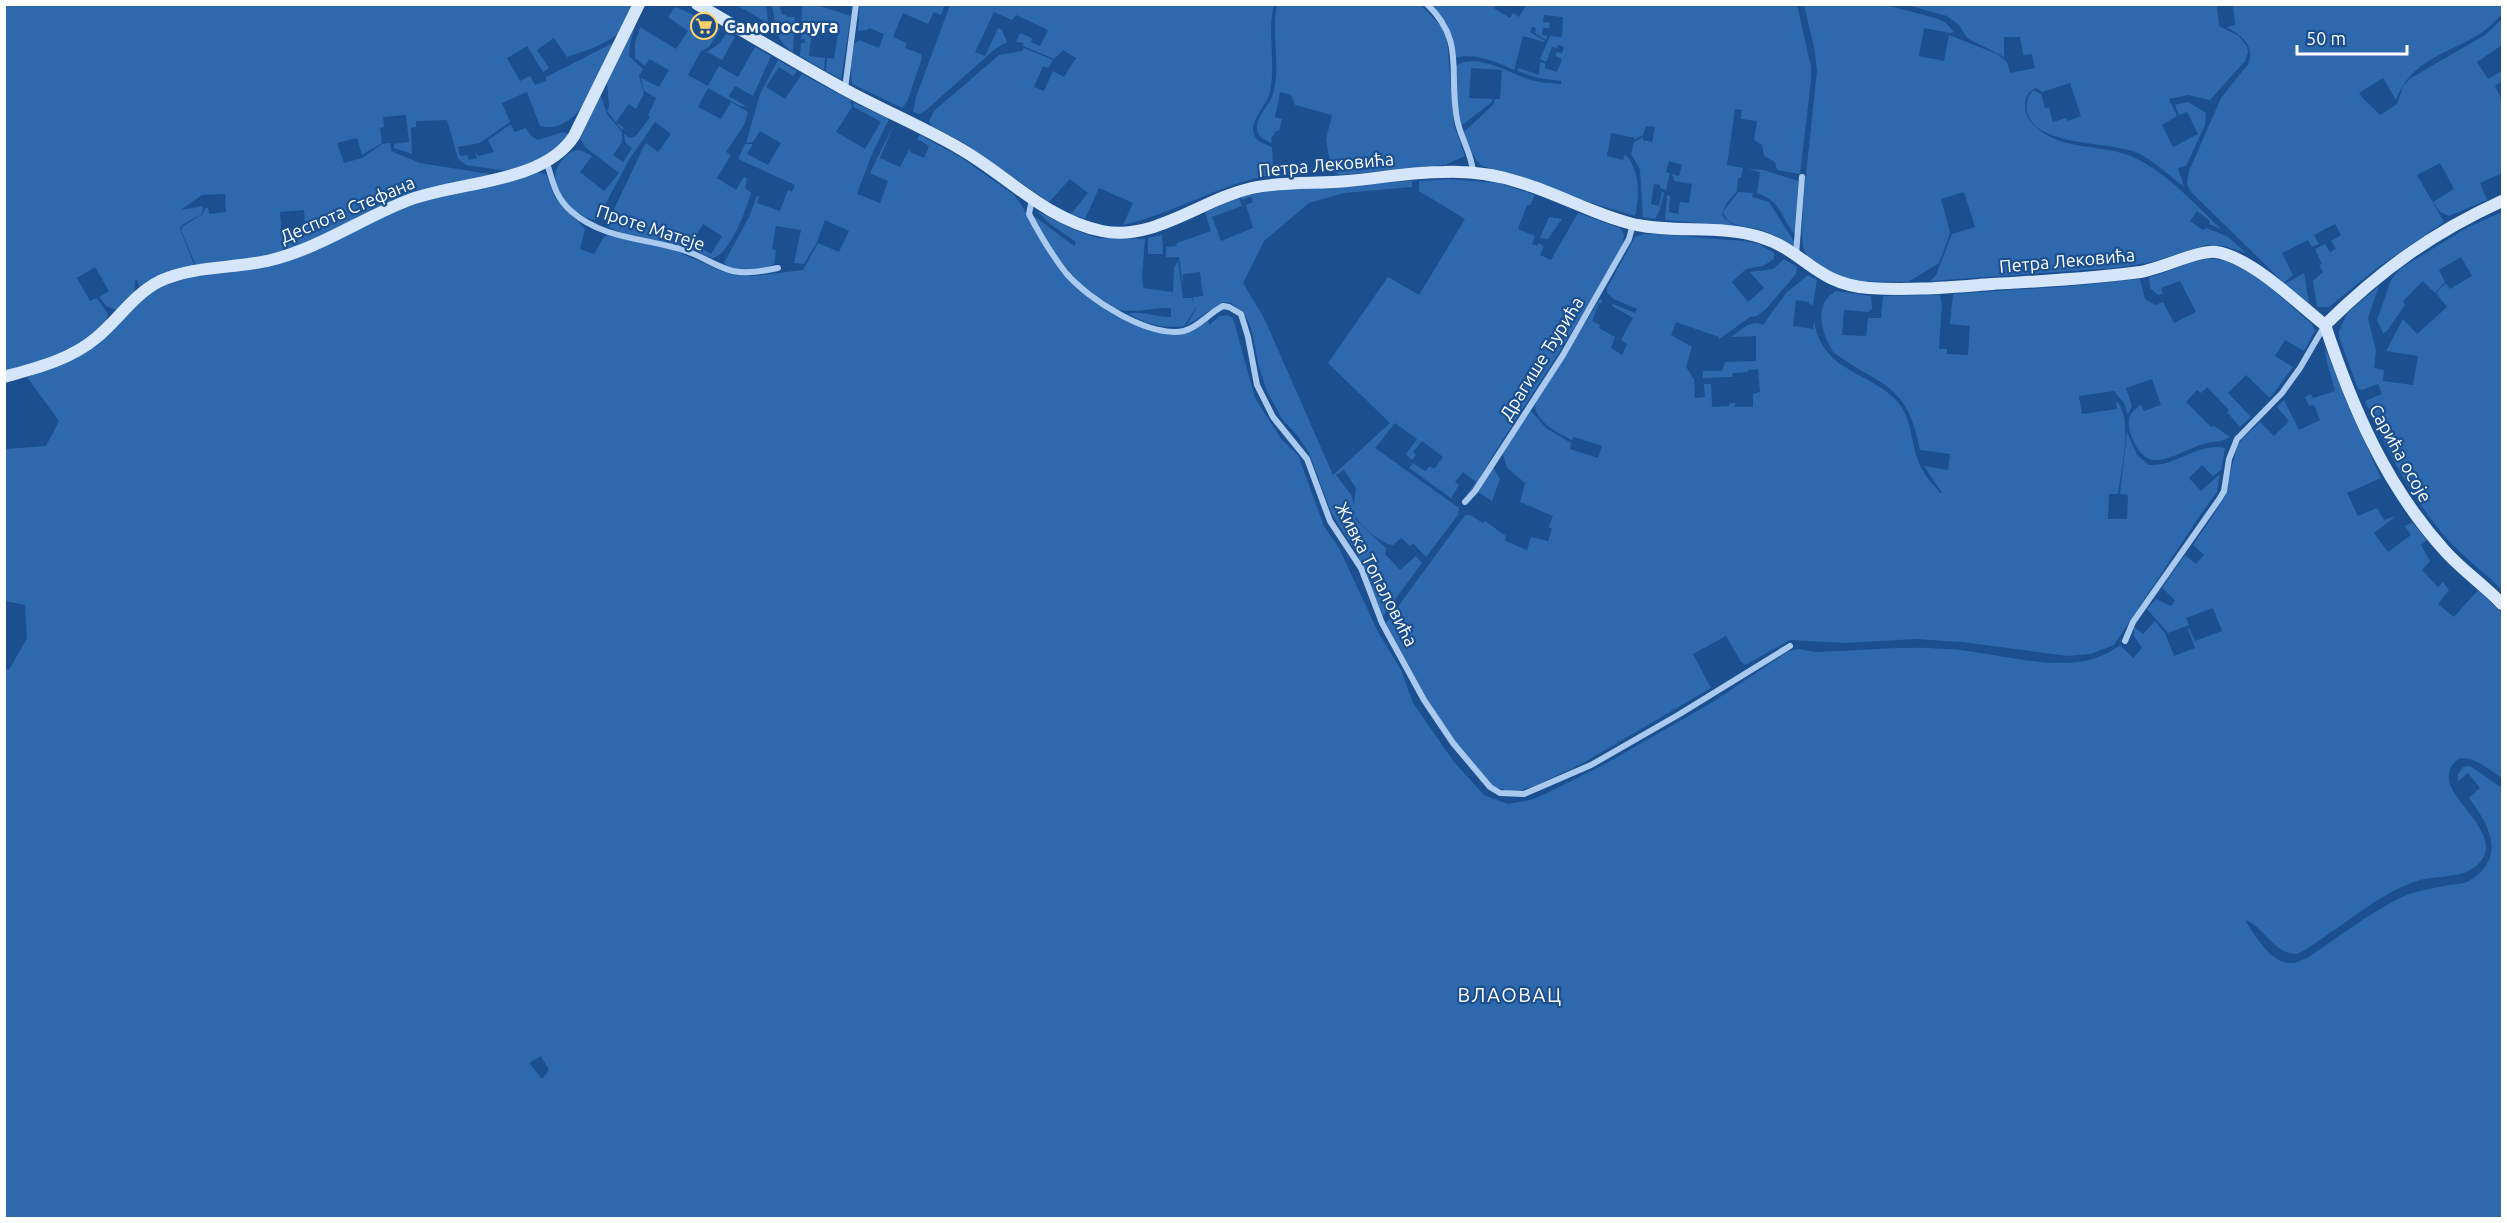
<svg xmlns="http://www.w3.org/2000/svg" width="2507" height="1223" viewBox="0 0 2507 1223" font-family="Ubuntu,sans-serif">
  <style>
    .green { fill: #2e69ad; fill-rule: evenodd }
    .lines { fill: none; stroke-linecap: round; stroke-linejoin: round }
    .street { stroke: #a9c9ee; stroke-width: 6 }
    .secondary { stroke: #d6e6fa; stroke-width: 12 }
    .labels { text-anchor: middle; dominant-baseline: central; stroke-width: 4.5; stroke-linejoin: round; paint-order: stroke }
    .poi-label { font-size: 18px; font-weight: bold; fill: #fff; stroke: #1b4f8f; text-anchor: start }
    .street-label { font-size: 18px; fill: #fff; stroke: #1b4f8f }
    .neighbourhood-label { font-size: 20px; letter-spacing: 1.5px; fill: #fff; stroke: #1b4f8f }
  </style>
  <rect width="100%" height="100%" fill="#1b4f8f"/>
  <g class="green">
    <polygon points="736,4 766,5 768,23 736,5"/>
    <path d="M1527,4l270,1 14,62v13l-11,94 -23,-4 -2,-8 -11,-6 -2,-11 -8,-5 3,-19 -16,-2 1,-9 -7,-1 -8,56 16,3 -2,10h-3l-1,13 -11,13 -4,10 2,4 11,8 -70,-6 2,-25 3,1 -1,16 9,2 2,-12 9,1 3,-19 -18,-3 -2,-7 7,2 3,-11 -13,-4 -3,11 4,1 -4,17 -6,-2v-3l-6,-1 -3,20 8,2 3,-14 2,1 -5,19 -4,7 -12,-2 -3,-48 -9,-15 3,-12 9,-5v3l9,2 3,-15 -9,-1 -3,9 -9,5 1,-2 -24,-5 -4,23 16,4 2,-6c15,16 15,42 10,62l-53,-16 -55,-22 -45,-12 -8,-9 -11,-24 30,-28 2,-6h5l2,-29 -31,-2 -2,30 23,1v3l-31,24 -5,-32v-28c20,-14 53,7 72,13 11,4 22,4 33,5v-3l-23,-3 -21,-7 2,-3 20,7 1,-13 5,1v5l12,4 5,-13 -7,-3 2,-4 5,1 2,-6 -6,-2 -1,3 -5,-1 -6,15 -6,-3 10,-23 12,1 1,-20 -19,-2 -1,7 7,1 -1,5h-6l-1,7 6,1 -2,4 -11,-7 1,-5 -4,-1 -2,5 15,9 -1,1 -21,-6 -9,34c-17,-8 -40,-18 -59,-12 -2,-22 -7,-38 -23,-53h64l-2,3 16,10 3,-5 6,4z"/>
    <path d="M4,5h630c-3,7 -6,16 -10,22 -12,16 -39,24 -57,30l-13,-19 -17,12 12,18 -6,4 -16,-26 -20,12 13,23 10,-5 5,9 11,-4v-4l69,-35c-14,28 -34,95 -75,84l-13,-34 -25,11 8,19 -30,21 -22,4 2,9 7,-1 2,5 8,-2 -2,-7 3,5 16,-4 -6,-12 23,-16 3,8 12,-4 4,7 8,5 25,-8 6,2 -1,5 -32,23 -30,9 -6,-1 -34,-5 -8,-6 -11,-39 -31,1v6l-5,1 1,26 -18,-6v-4l15,-2 -3,-27 -23,2 1,10 -4,1 2,15 -20,12 -5,-17 -20,5 7,20 18,-5 20,-14 8,-1 1,8 29,12 76,12 -32,6 -176,69 -1,-13 19,-2 -2,-25 -24,2 3,39 -16,6 -71,9 -15,-36 2,-4 20,-12 2,-6h3l1,6 17,-2 -1,-18 -23,1 -21,15 22,-4 -1,8 -20,11 -2,4 15,38 -55,22 -3,-9h-2l-1,14 -18,16 -10,-4 -7,-9 10,-6 -14,-24 -18,11 13,23 7,-3 11,16c-4,32 -77,51 -103,59z"/>
    <path d="M772,5h7l3,9 4,1v2h9l-2,35c-19,-12 -17,-27 -21,-47z"/>
    <polygon points="802,5 817,5 851,16 841,79 826,71 827,58 834,59 838,33 812,29 809,56 825,58 824,70 800,56 801,43 805,43 805,39 801,39"/>
    <polygon points="860,5 945,5 941,15 934,12 928,24 903,13 893,37 907,43 905,48 921,54 922,58 907,102 902,108 852,84 851,66 854,44 859,40 879,48 884,34 869,28 867,30 858,31"/>
    <path d="M950,5h324c-7,28 2,58 -4,87 -3,14 -21,28 -16,42 2,8 11,10 18,13l1,19 7,4 17,2 3,3c-11,1 -22,0 -33,1 -47,8 -94,38 -144,49l10,-22 -34,-15 -14,31 -14,-5 17,-21 -18,-14 -21,23 -85,-59 -32,-17 -3,-5 5,-10 65,-56 23,-4 2,-3 29,12 -5,8 -5,-2 -9,21 10,4 9,-20 11,6 12,-19 -13,-8 -9,9 -31,-13v-3l-7,-1 4,-9 12,5 -1,4 9,4 8,-16 -32,-15 -4,5 -18,-8 -19,40 10,4 13,-28 4,2 5,12 -12,7 -70,62 -6,3 -6,-2 3,-15z"/>
    <path d="M1277,5h144l20,21 6,14 7,85 11,31 -20,9 -105,10 -9,-5 -5,-31 6,-24 -37,-10 -4,-10 -11,-3 -5,25 7,2 -3,12h-3l-5,8 1,4c-7,-3 -15,-5 -15,-15 0,-13 12,-22 16,-34 8,-28 -2,-60 4,-89z"/>
    <path d="M1804,5h82l49,13 10,4 9,10 -4,1 -26,-5 -5,28 25,5 5,-26 48,19 10,8 3,11 25,-5 -3,-14 -9,1 -3,-18h-16v20l-37,-19 -8,-13 -12,-9 -40,-11h595v9c-7,7 -15,16 -24,21 -33,20 -67,25 -82,65l-13,-22 -24,15c7,10 14,14 21,22l17,-11 6,-18 8,-8 74,-43 17,-16v26l-25,17 11,17 14,-8v10l-7,5 7,14v73l-22,10 7,17 -38,16 -9,-4 -7,-10 21,-13 -14,-26 -23,12 27,47 -67,46 -48,39h-12l-4,-26 10,-9 -4,-7 3,-1 -7,-15 10,-5 5,8 6,-3 -5,-8 10,-6 -6,-11 -21,11 5,9 -7,3 -4,-7 -26,13 11,22 -9,8 -94,-92 -3,-7 2,-13 32,-73 28,-35c6,-18 -9,-29 -23,-36l9,-2 -2,-20 -16,1 2,20 20,10 8,11 1,5 -3,9 -35,39 -22,-5 -19,4 8,17 -15,9 11,22 25,-13 -11,-22 -8,3 -4,-10 13,-3 18,11 -1,12 -19,41 -8,2 6,19c-15,-12 -32,-28 -49,-35 -27,-11 -101,-5 -108,-41 -1,-9 1,-16 7,-21l7,4 4,14h4l4,14 13,-4 2,3 13,-5 -11,-33 -28,9 -6,-4c-8,3 -11,10 -11,18 0,8 4,15 10,20 28,27 67,16 100,32 32,15 60,46 86,71l-12,-5 1,-3 -13,-10 -7,10 13,9 3,-2 21,8 19,17 -22,-7 -18,-1 -54,17 -37,6 -185,13 6,-6 16,-41 23,-7 -11,-35 -23,7 9,34 -7,20 -4,10 -31,19 -50,-1 -21,-4 -30,-21 -4,-8 -1,-17 2,-37 13,-124 -3,-23z"/>
    <path d="M675,7l22,9 -7,11 18,12 9,-12 3,2 -11,18 -8,4 -13,24 20,11 11,-20 19,11 17,-30 16,9 -18,40 -18,-10 -6,10 18,11 -7,-1 -32,-18 -10,19 23,12 10,-17 17,10 -4,13 -18,27 5,3 -14,23 19,12 8,-13 3,2 -2,9 6,5c-5,17 -21,62 -39,65l-22,-9 4,-5 17,10 11,-18 -19,-12 -15,25 -59,-13 -23,-10 37,-78 3,-5 12,9 13,-18 -16,-12 -26,38 -31,58 -4,2c-25,-6 -53,-40 -30,-62 10,-11 16,-9 28,-2l-12,16 24,19 15,-18 -34,-26 -5,-9 20,-45 7,21 15,18v10l-9,13 10,7 9,-14 -7,-6 -1,-8 6,4 6,-2 14,-19 -2,-2 8,-17 -12,-7 -3,-13 18,9 10,-17 -20,-11 -4,7 -10,-8v-15l5,-16 36,22 12,-18 -20,-14z"/>
    <polygon points="638,16 630,44 629,56 643,69 639,76 644,94 636,109 629,104 616,122 624,128 622,130 607,111 609,106 607,82"/>
    <polygon points="727,32 735,37 722,60 707,52 720,43"/>
    <path d="M778,60l19,11 -4,5 -14,-9 -13,20 19,12 17,-25 48,26 2,7 -16,25 29,17 16,-27 -27,-15 -1,-5 36,17 -17,35 -15,40 23,9 8,-22 -18,-8 24,-49 -14,34 20,9 10,-19v4l14,6 5,-12 -12,-7 3,-4 40,22 53,37 8,10 17,33 37,49 74,44 19,4 21,-2 19,-13 1,6 11,-9 7,-1 6,3 22,80 27,42 16,15 26,71 15,22 39,84 23,38 12,33 41,59 30,33 24,9 22,-4 15,-6 60,-30 106,-61 78,-52 10,-2 16,3c38,-1 76,-5 114,-4 15,1 30,1 45,4 47,6 105,25 146,-7l13,13 9,-10 -8,-12v-9l9,7 12,-13 10,12 9,23 21,-8 -7,-19 1,-1 6,13 27,-10 -9,-23 -27,10 3,7 -21,8 -21,-24 9,-10 15,7 4,-6 -13,-12 23,-33 11,9 8,-9 -11,-10 31,-46 13,-53 6,-8 17,-16 14,14 15,-15 -12,-14 7,-7 15,30 21,-10 -6,-15 -5,1 -4,-9 6,-3 2,4 22,-7 -9,-33 -1,-11 24,61 32,70 -34,15 11,23 19,-8 7,12 12,-4 -22,17 14,19 23,-17 -6,-9 7,-4 15,18 -6,5 9,16 -8,9 16,17 5,-5 6,8 -11,14 16,13 24,-27 24,23v165c-11,-7 -40,-33 -51,-11 -3,6 -3,15 1,22 8,17 43,46 32,67 -13,26 -47,17 -70,26 -32,11 -61,36 -90,55 -9,6 -17,13 -27,17 -23,1 -33,-28 -52,-34 10,15 26,45 48,43 4,0 10,-4 14,-5 29,-19 58,-42 89,-58 16,-9 34,-11 53,-15 5,-1 13,-1 18,-3 40,-23 24,-55 2,-84l11,-10 -12,-15 -10,8v-7l5,-7 7,-1 32,22v430h-2497l-1,-550 5,2 18,-32 -2,-33 -20,-4v-152l41,-3 13,-25 -32,-44 56,-23 54,-53 29,-18 170,-43 79,-38 120,-30 11,2 8,22 31,33 -5,20 14,5 10,-17 4,-2 66,15 47,21 17,3 15,2 50,-6 15,-27 21,9 10,-21 -24,-11 -8,22 -13,22 -10,-1 7,-33 -25,-4 -4,23 4,1 -2,14c-13,7 -39,10 -50,-1l25,-46 8,-21h2l-2,7 23,8 8,-21 4,2 3,-7 -57,-26 7,-15h8l-6,10 21,11 13,-22 -21,-12 -7,11 -7,1 14,-49zM541,1056l8,14 -7,9 -13,-16z"/>
    <path d="M1748,169l16,1 34,11 -2,54c-17,-18 -13,-33 -39,-42l3,-21z"/>
    <path d="M1449,179l50,4 36,12 -5,10h-3l-9,24 17,7 -3,8 5,2 2,-3 5,3 -4,9 11,5 27,-47 42,15 4,6c0,18 -16,37 -25,53 -31,53 -64,103 -97,154 -13,19 -22,41 -38,58l12,-17 -13,-10 -8,10 4,3 -8,13 -42,-30 4,-5 12,8 5,-5 4,3 9,-12 -21,-16 -9,11 3,3 -4,5 -6,-6 11,-15 -22,-16 -20,25 84,60 -1,7 -32,42 -13,-14 -3,3 -9,-8 -8,7c-10,0 -32,-19 -37,-28 -4,-9 -1,-20 0,-29l-12,-18 -8,5 16,21 4,24 30,28 -1,6 15,16 16,-14 6,7 -39,53 -25,-60 -27,-44 -22,-59 -12,-18 -15,-16 -15,-28 -8,-24 -8,-39 -7,-15 -13,-10 -8,-1 -37,24 10,-17 -2,-3 1,3 -11,17c-20,3 -37,-2 -56,-12 15,-4 28,4 43,3v-9c-14,-1 -38,5 -51,2 -36,-8 -70,-63 -86,-94l40,30 2,-4 -26,-18 -13,-13 38,19 22,8 48,1 -3,37 1,12 30,4 1,-25 4,-6 5,37h9l2,8 -1,-9 10,-1 -3,-24 -17,2v12l-4,-29h-13v-10l10,-1 1,-3 34,-12 -6,-19 34,-14 3,8 -30,11 9,24 32,-13 -7,-23 7,-3 -2,-5 -9,3 -1,-2 3,-2 34,-6 134,-9v6l-68,6 -35,10 -45,38 -21,42 22,37 68,155 57,-52 -62,-60 60,-86 31,18 46,-76 -46,-28v-10z"/>
    <path d="M1738,192l15,1 -1,4 17,5 26,41 -1,4c-9,-6 -19,-12 -30,-16 -13,-5 -36,-2 -41,-19z"/>
    <path d="M2502,212v378c-17,-17 -37,-32 -54,-50 -36,-41 -61,-89 -83,-139l17,-7 -4,-10 -16,6 -4,-1 -19,-52v-6l8,-18 32,-27 -11,32 8,32 -2,18 10,2 -1,11 30,4 5,-29 -32,-5 17,-32 14,15 30,-27 -11,-14 10,-10 4,6 22,-13 -11,-19 -22,13 6,12 -10,11 -12,-12 -20,20 2,4 -18,26 -4,2 -6,-13 14,-40 10,-12 67,-41z"/>
    <polygon points="1549,217 1562,219 1548,239 1540,238"/>
    <path d="M1654,234l90,7 15,3 15,9v6l-11,7 -17,3 -14,13 16,20 16,-14 -14,-16 23,-3 11,-10 13,8 -1,7 -30,35 -9,7 -7,1 -32,23 1,-3 -43,-15 -5,13 21,12 -6,20 8,12 1,19 10,-1 -1,-13h7l1,23 17,-1 1,-3h5v4h18v-13l7,-2 -2,-23 -10,1v2l-15,1 -1,4 -29,1v-7h19l3,-9 31,-1v-25l-25,1c10,-7 20,-18 32,-12l23,-32 22,-18 9,5 -4,25 -4,-1v-2l-13,-2 -3,26 20,3 1,-9c7,50 50,50 80,78 19,18 16,43 25,65 4,11 14,21 21,30h2l-18,-27 24,4 2,-16 -30,-4c-13,-67 -36,-62 -86,-97 -12,-18 -22,-49 2,-62l35,5 1,13 -4,3 -24,-2 -2,25 24,1 2,-18h13l2,-22 57,-1 2,9 -3,45h8v5l21,1 2,-29 -20,-2 3,-30 118,-8 69,-7 5,20 10,6 8,-3 11,21 22,-11 -16,-31 -19,7 2,6 -5,1 -8,-7 -1,-11c20,-4 39,-16 58,-18 35,-4 80,45 105,65l3,7 -11,20 -19,-11 -10,16 18,11 -23,31 -24,-23 -18,18 23,24 -11,10 -13,-15 2,-2 -22,-23 -6,6 -4,-3 -11,12 25,25 3,-1 16,11c-7,5 -14,4 -22,6 -18,3 -36,18 -54,17 -15,-1 -27,-27 -25,-41 1,-6 7,-11 12,-14l3,6 17,-6 -9,-26 -26,9 6,18 -4,9 -4,-12 -10,-12 -35,5 3,18 35,-5 -1,-8c18,15 5,70 2,93h-9l-1,25h19l1,-24 -8,-1 7,-62 10,23 12,10c27,2 49,-23 76,-17l-4,22 -8,6 -11,-11 -13,13 12,13 19,-17 -3,18 -18,25 -85,128 -23,9 -24,2 -105,-14 -47,-3 -69,4 -56,-3 -45,25 -4,-3 -15,-26 -33,18 18,34 -128,75 -46,22 -18,6h-11l-16,-5 -35,-42 -27,-39 -44,-82 79,-108h5l13,8 2,-2 21,15 -1,5 22,9 4,-13 17,4 4,-12 -3,-2 4,-11 -33,-14 5,-19 -18,-15 -5,-17 28,-41 16,18 25,15 -1,6 28,9 4,-12 -28,-9 -2,3c-14,-7 -37,-18 -37,-36l65,-105 2,2v2h-3l-7,18 8,4 -1,3 16,9 -4,11 11,7 5,-11 -6,-4 12,-22 -21,-12 1,-2 22,9 2,-4 -23,-10 -7,-6v-5l28,-51 8,-3z"/>
    <polygon points="1162,235 1163,254 1148,254 1148,238"/>
    <polygon points="2304,273 2309,303 2285,284"/>
    <polygon points="1493,467 1500,479 1492,501 1478,492"/>
  </g>
  <g class="lines">
    <g class="street">
      <path d="M1427,4c39,38 21,67 30,115 3,18 15,35 16,53"/>
      <polyline points="845,89 856,4"/>
      <path d="M547,163c6,19 8,34 24,48 32,29 77,27 115,40 16,5 30,16 47,20 15,3 30,0 45,-3"/>
      <path d="M1032,199l-3,15c11,21 23,41 37,59 22,26 82,65 118,58 15,-4 25,-18 39,-25l6,1 12,7 7,23 9,48 16,32 34,42 23,62 31,47 21,55 42,77 29,43 37,44 10,6 24,1 67,-29 87,-50 112,-69"/>
      <polyline points="1796,255 1802,177"/>
      <polyline points="1465,502 1475,491 1563,355 1629,239 1633,224"/>
      <polyline points="2125,641 2133,622 2220,498 2224,491 2229,459 2237,439 2282,393 2300,368 2325,325"/>
    </g>
    <g class="secondary">
      <path d="M697,4c48,28 96,57 145,84 38,21 79,38 117,60 48,27 86,71 143,83 52,11 100,-32 150,-43 31,-7 64,-4 96,-7 32,-3 64,-9 96,-9 26,-1 54,3 78,11 39,12 75,33 115,42 40,8 85,0 123,12 44,13 55,47 109,51 41,3 82,-1 123,-4 50,-3 99,-5 148,-12 23,-4 58,-22 76,-20 35,5 81,51 109,73"/>
      <path d="M2325,325c27,82 61,161 120,226 17,19 39,34 57,53"/>
      <path d="M2325,325c56,-55 107,-92 177,-124"/>
      <path d="M4,377c32,-9 66,-17 92,-39 22,-18 38,-44 64,-57 35,-16 75,-12 111,-21 49,-12 91,-42 138,-60 50,-19 134,-16 165,-64l65,-132"/>
    </g>
  </g>
  <defs>
    <symbol id="supermarket-ring" viewBox="-11 -11 22 22"><circle r="9.5" fill="#1b4f8f" stroke="#ffd166" stroke-width="1.5"/><path d="M-6-5.5h2.5l.6 2H6L4.5 2H-2.5L-4.4-4H-6ZM-1.5 3.2a1.3 1.3 0 1 0 .1 0ZM3 3.2a1.3 1.3 0 1 0 .1 0Z" fill="#ffd166"/></symbol>
  </defs>
  <g fill-rule="evenodd">
    <use href="#supermarket-ring" x="689" y="11" width="30" height="30"/>
  </g>
  <g class="labels">
    <g class="poi-label">
      <text x="724" y="26">Самопослуга</text>
    </g>
    <g class="street-label">
      <text transform="translate(1326 164) rotate(-5)">Петра Лековића</text>
      <text transform="translate(347 209) rotate(-23)">Деспота Стефана</text>
      <text transform="translate(651 227) rotate(18)">Проте Матеје</text>
      <text transform="translate(2067 260) rotate(-5)">Петра Лековића</text>
      <text transform="translate(1541 358) rotate(-58)">Драгише Ђурића</text>
      <text transform="translate(2401 453) rotate(61)">Сарића осоје</text>
      <text transform="translate(1377 574) rotate(63)">Живка Топаловића</text>
    </g>
    <g class="neighbourhood-label">
      <text x="1510" y="994">ВЛАОВАЦ</text>
    </g>
  </g>
  <rect width="2507" height="1223" fill="none" stroke="#ffffff" stroke-width="12"/>
  <path d="M2297 45v9h110v-9" fill="none" stroke="#ffffff" stroke-width="3"/>
  <text x="2306" y="45" font-size="18" fill="#ffffff" stroke="#1b4f8f" stroke-width="4.5" paint-order="stroke">50 m</text>
</svg>
